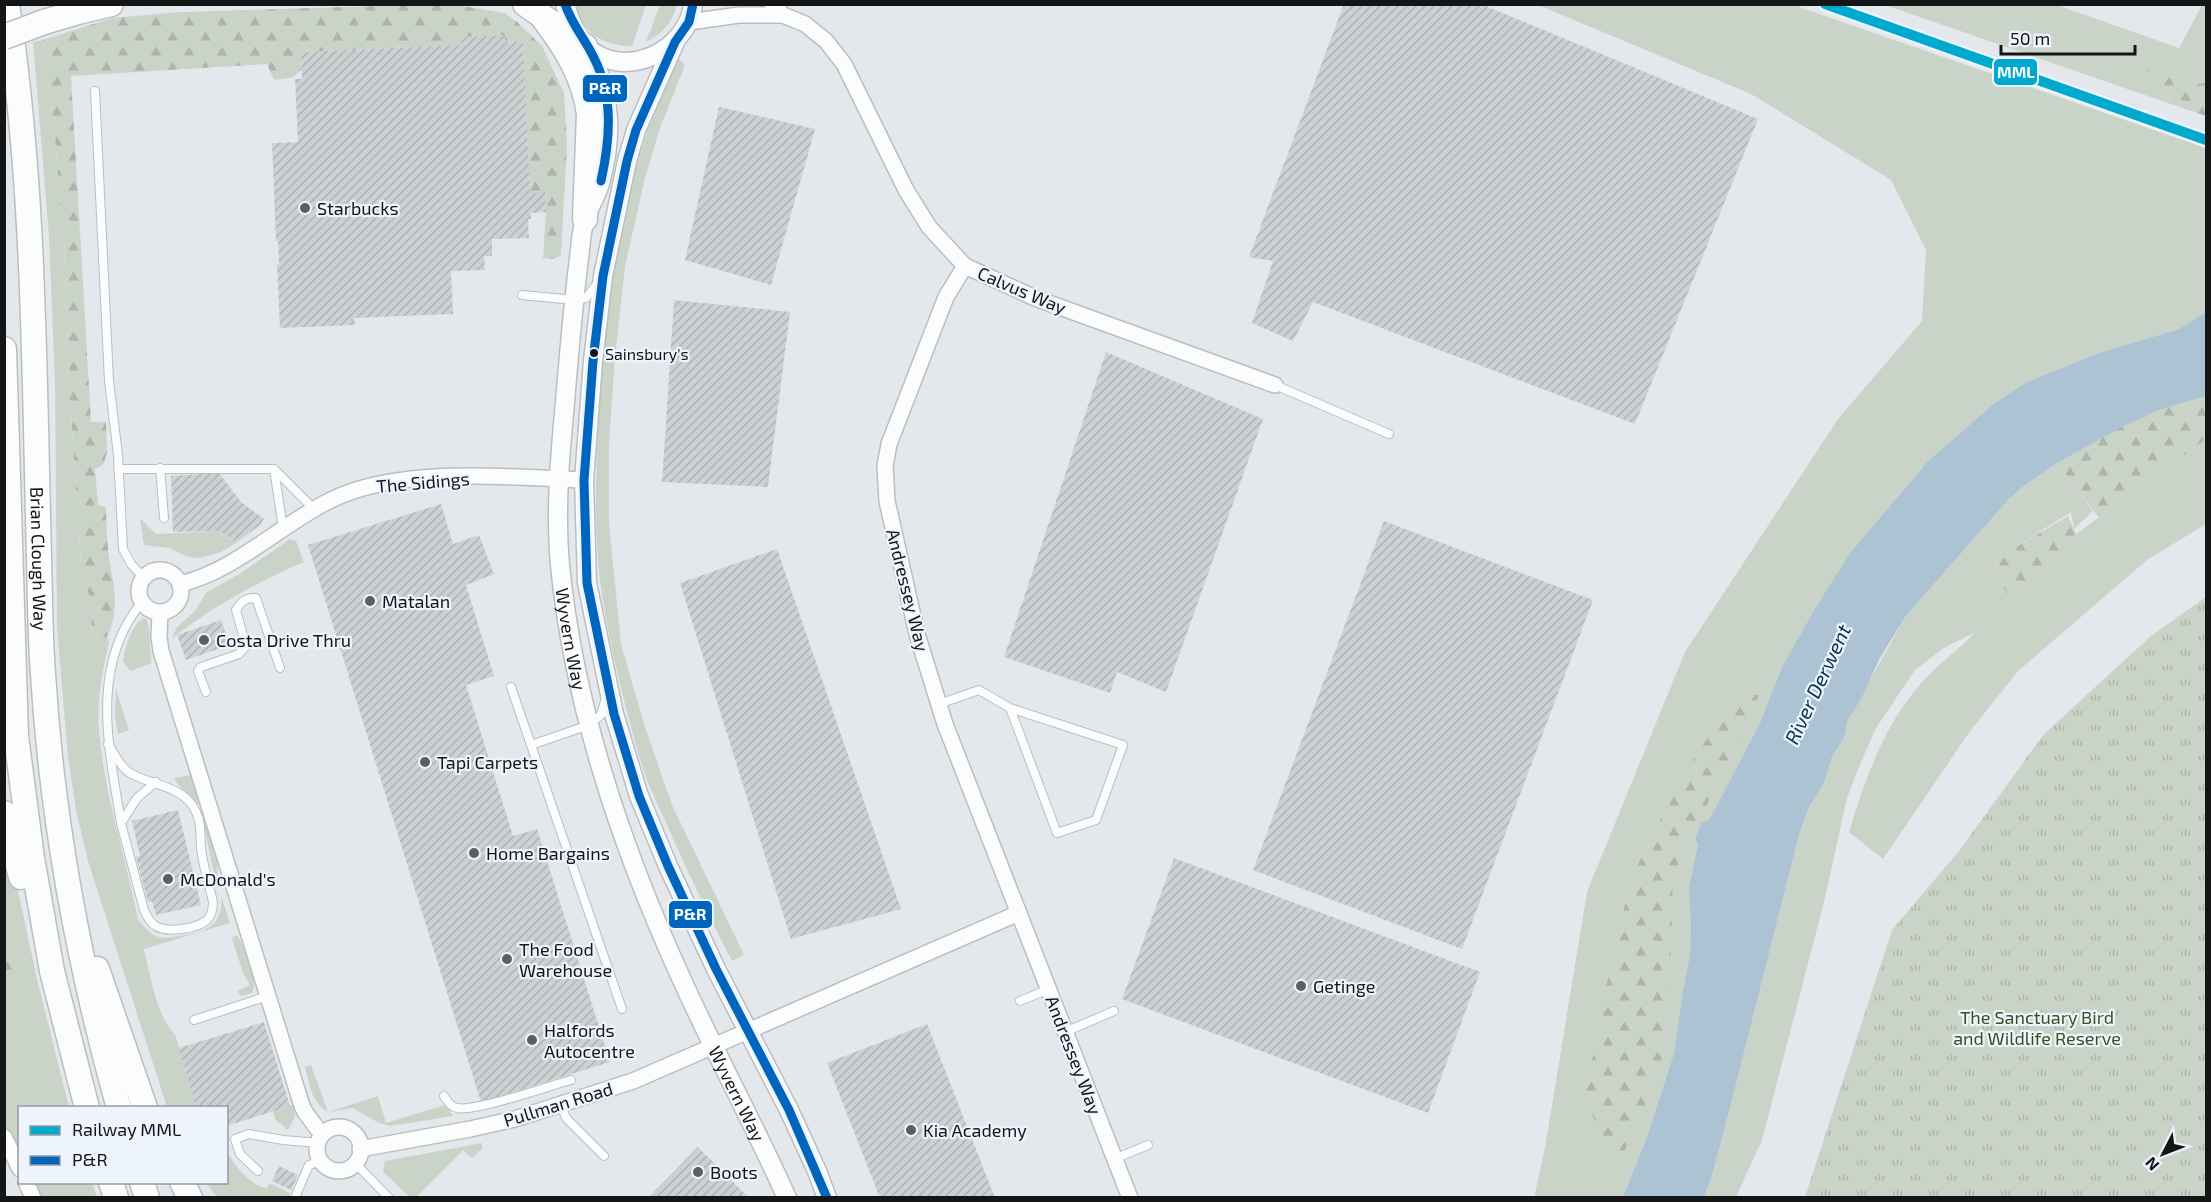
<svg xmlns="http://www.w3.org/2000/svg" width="2211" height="1202" viewBox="0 0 2211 1202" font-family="'Exo 2',sans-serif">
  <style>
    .grass { fill: #cad3c7; fill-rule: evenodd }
    .forest { fill: url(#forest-firs) }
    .park { fill: url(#park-tufts) }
    .water { fill: #abc3d3 }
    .building { fill: url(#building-hatch) }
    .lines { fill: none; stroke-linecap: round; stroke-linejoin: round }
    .service-casing { stroke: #bbbec1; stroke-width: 10 }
    .minor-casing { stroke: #bbbec1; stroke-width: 18 }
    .tertiary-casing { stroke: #bbbec1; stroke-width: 21 }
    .trunk-casing { stroke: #bbbec1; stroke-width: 27 }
    .service { stroke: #fbfcfc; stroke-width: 8 }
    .minor { stroke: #fbfcfc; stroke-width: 15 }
    .tertiary { stroke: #fbfcfc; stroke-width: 18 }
    .trunk { stroke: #fbfcfc; stroke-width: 24 }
    .trunk-bridge-casing { stroke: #bbbec1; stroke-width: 27; stroke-linecap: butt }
    .trunk-bridge { stroke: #fbfcfc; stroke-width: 24 }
    .bus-1-casing { stroke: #eef4fd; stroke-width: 14 }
    .bus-1 { stroke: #0065bd; stroke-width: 9 }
    .rail-1-casing { stroke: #eef4fd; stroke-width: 15 }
    .rail-1 { stroke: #00a9ce; stroke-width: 10 }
    .poi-dot { fill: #5c5f62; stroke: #eef4fd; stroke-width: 2 }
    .bus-dot { fill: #131517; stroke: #eef4fd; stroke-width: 2 }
    .labels { text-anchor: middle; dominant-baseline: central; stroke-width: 4.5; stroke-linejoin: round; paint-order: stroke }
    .bus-label { font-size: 16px; fill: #131517; stroke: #eef4fd; text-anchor: start }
    .poi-label { font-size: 18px; fill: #131517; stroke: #eef4fd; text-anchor: start }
    .street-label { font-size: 18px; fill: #131517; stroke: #eef4fd }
    .park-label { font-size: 18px; fill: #3a4f1e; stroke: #eef4fd }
    .water-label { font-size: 20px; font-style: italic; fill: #043349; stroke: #eef4fd }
    .line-badge { stroke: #eef4fd; stroke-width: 2 }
    .badge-label { font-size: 16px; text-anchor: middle; font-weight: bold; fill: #fff }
  </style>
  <defs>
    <pattern id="forest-firs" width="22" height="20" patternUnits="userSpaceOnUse" patternTransform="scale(1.5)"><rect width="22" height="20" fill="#cad3c7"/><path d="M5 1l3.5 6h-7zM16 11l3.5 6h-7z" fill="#adb4aa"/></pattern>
    <pattern id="park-tufts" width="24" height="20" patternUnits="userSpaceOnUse" patternTransform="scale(1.5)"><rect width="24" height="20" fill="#cad3c7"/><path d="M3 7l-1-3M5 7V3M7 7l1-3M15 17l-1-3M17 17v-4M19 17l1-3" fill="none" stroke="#adb4aa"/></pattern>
    <pattern id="building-hatch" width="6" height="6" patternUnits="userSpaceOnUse" patternTransform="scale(1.5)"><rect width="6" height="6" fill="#ced1d4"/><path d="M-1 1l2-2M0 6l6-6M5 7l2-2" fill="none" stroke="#b0b3b5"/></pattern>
  </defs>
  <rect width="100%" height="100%" fill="#e4e8ec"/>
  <g class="grass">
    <path d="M574,5h72l-14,41c-28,0 -51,-13 -58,-41z"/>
    <path d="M660,5h17c-4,17 -15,29 -31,37z"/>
    <path d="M1538,5h261v2l407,141v164l-27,17 -80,24 -72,29 -35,23 -64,56 -78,92 -36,57 -32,57 -22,56 -43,82 -8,15 -8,3 -6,16 3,5 -9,42 2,41 -1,27 -8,42 -8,57 -27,84 -24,60 -89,1 11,-50 42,-256 98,-240 153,-233 84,-98 4,-71 -35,-70 -140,-86zM1739,691l19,4 -85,182z"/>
    <path d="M1885,5h172l122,43 23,-43h4v78l-9,2 -10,-11c-21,6 -24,5 -42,-6l-11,8 32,15 5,13z"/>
    <path d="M43,40l12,98 9,109 5,135 12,183 9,34 2,32 3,9 12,-3 2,5c-6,29 -13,58 -10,88 5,65 27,127 39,190 6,6 11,13 18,16 8,3 16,1 24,0 25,-4 44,-10 41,-40l9,27 -86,26c5,22 14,72 31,85l22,73h-30l-79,-246 -12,-51 -8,-53 -11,-129 -2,-246 -6,-146 -16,-194z"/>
    <path d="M677,57l8,8 -25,63 -15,50 -20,88 -10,90 -6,88v80l12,120 23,80 28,81 72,150 -12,6c-23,-45 -45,-90 -65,-136 -7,-16 -15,-32 -21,-48 -9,-24 -14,-49 -21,-73 -13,-53 -26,-107 -28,-162 -2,-38 -1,-76 1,-113 5,-128 25,-256 79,-372z"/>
    <path d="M2206,439v85l-59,36 -129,111 -50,63 -85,125 -34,-27c18,-58 37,-114 81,-158 14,-15 31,-26 44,-41l-30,15 -29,22 -39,58 -17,39 -12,31 -23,104 -62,238 -26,57 -32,1 8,-22 22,-84 65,-257 10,-28 15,-24 8,-26 12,-19 4,-18 57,-103 102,-116 14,-13 36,-25 36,48 -19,18 -3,-17 -60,38 -20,22 20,25 65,-63z"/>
    <polygon points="140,518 156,534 223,531 222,534 236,543 221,552 200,558 188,557 169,548 144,545"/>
    <path d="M290,539l6,2 8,21c-47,20 -92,45 -132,76l5,-11 17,-15 13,-20 34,-19z"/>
    <path d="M143,618l4,2c4,12 2,30 5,43l-22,8 -7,-10c2,-14 8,-35 20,-43z"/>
    <polygon points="116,689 129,730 118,734 115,716"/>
    <path d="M191,775l8,24 -1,5c-8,-10 -18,-14 -24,-26z"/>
    <polygon points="205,816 217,856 218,880 215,878 203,822"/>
    <polygon points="4,826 37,979 69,1107 20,1108 19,1153 4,1123"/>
    <path d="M237,935c8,14 23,43 15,58l-11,3 -4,-5 13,-6 -7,-12 -11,-35z"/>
    <path d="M311,1065l17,47 50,-16 8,27 59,-18 8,11 -63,10 -11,-3 -26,-15 -25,4c-17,-10 -18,-27 -23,-45z"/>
    <polygon points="293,1105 295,1117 288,1130 275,1119 273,1111"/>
    <polygon points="482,1143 482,1149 472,1158 463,1150 416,1197 410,1197 383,1172 385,1161"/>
    <path d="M227,1151c6,13 24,36 40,37l3,-5 20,10v4h-73l-11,-14 20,-1z"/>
    <polygon points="34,1183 92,1183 97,1197 42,1197"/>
  </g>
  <g class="forest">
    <path d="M412,5h45l47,8 12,8 26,25 22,47 3,51 -6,111 -7,4 -11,-1 3,-46 -1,-19h-15l-7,-152 -18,1 -1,-7 -42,2v8l-161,7v18l-8,7 -19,3 -7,-16 -196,12 20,346h15l1,31 -4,12 -8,4 3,36 8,2c0,14 1,29 2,43 4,33 14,54 -1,87l-12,3 -3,-9 -2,-32 -9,-34 -12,-183 -5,-135 -9,-109 -12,-98 69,-22 70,-6z"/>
    <path d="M2145,67c18,12 21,13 42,7l10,10 9,-1v33l-35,-12 -5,-13 -33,-15z"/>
    <polygon points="2206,396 2206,439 2099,518 2057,463 2136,419 2159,410"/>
    <polygon points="2068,516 2076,534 2035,581 2011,598 1991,572 2011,550"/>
    <polygon points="1740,691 1759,695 1673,877 1670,990 1660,1071 1620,1161 1606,1157 1586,1094 1605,991 1631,879 1679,780"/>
    <polygon points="5,945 12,948 18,970 5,970"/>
  </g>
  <polygon class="park" points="2206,597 2206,1197 1805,1197 1892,930 1959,851 2044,734 2152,635"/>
  <polygon class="water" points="2206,312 2206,396 2159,410 2126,425 2057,463 2021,488 2007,501 1905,617 1880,658 1862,697 1848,720 1844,738 1832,757 1824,783 1809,807 1799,835 1734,1092 1712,1176 1704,1197 1623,1197 1647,1137 1674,1053 1682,996 1690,954 1691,927 1689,886 1698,844 1695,839 1701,823 1709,820 1717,805 1760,723 1782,667 1814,610 1850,553 1928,461 1992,405 2027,382 2099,353 2179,329"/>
  <g class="building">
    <polygon points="1344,4 1481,4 1758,119 1635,424 1313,302 1293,341 1252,323 1273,261 1249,257"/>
    <polygon points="504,35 505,42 523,41 530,193 545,192 546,212 531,213 531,219 528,219 529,238 492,239 492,256 484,256 485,270 451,271 453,314 354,318 355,325 280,328 277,265 279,264 278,241 276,241 272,143 298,142 295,79 302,79 301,52 462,45 462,37"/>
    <polygon points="719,107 815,129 771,285 685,260"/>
    <polygon points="674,300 790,312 768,487 662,482"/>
    <polygon points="1106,352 1263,419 1166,692 1117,672 1110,693 1004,657"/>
    <polygon points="219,473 241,502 264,519 260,525 236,543 222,533 223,531 173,532 171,476"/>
    <polygon points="441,504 453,544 479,535 494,574 466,585 494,676 466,685 513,836 537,829 610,1062 481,1102 308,545"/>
    <polygon points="1384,521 1593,600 1462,949 1253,870"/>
    <polygon points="777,549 901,909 791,939 680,583"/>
    <polygon points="221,620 230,645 186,660 177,635"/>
    <polygon points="178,810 201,905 156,915 152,901 148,902 136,857 140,856 132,821"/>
    <polygon points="1174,858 1480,972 1428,1113 1122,999"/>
    <polygon points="264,1022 290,1106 226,1126 226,1108 197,1108 179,1048"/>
    <polygon points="927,1024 995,1198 880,1198 827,1063"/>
    <polygon points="698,1147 749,1198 648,1198"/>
    <polygon points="279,1166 298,1175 291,1190 272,1181"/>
  </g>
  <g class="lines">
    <defs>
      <g id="service">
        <polyline points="95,91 109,381 118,455 123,549 131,564 144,578"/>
        <polyline points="522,295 574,300 586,298 597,284"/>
        <polyline points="1275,385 1389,434"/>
        <polyline points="160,468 164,518"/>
        <polyline points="118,469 274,469 314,509"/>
        <polyline points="274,469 283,528"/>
        <polyline points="511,687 531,745"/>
        <path d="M206,692l-8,-21 3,-4 38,-13 7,-8 -10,-36c5,-8 10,-13 20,-12l24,70"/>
        <polyline points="606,698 601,715 589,725 531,745 622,1009"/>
        <polyline points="939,704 979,690 1010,708 1057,833 1096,820 1123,745 1010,708"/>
        <path d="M108,744c6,9 13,24 22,29 22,13 54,12 66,39 6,12 4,24 5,36 2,18 8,36 12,54 0,7 -1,13 -6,18 -10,9 -40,13 -51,6 -6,-3 -9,-10 -12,-16l-23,-87 16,-25 19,-16"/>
        <path d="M121,823c-12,-75 -32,-157 21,-221"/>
        <polyline points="1020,1001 1049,989"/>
        <polyline points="194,1020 268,996"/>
        <polyline points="1065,1032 1114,1011"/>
        <path d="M444,1096c3,5 7,11 13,12 18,4 92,-22 114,-28"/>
        <polyline points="561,1105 566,1118 604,1156"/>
        <polyline points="1114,1159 1148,1145"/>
        <polyline points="355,1163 389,1198"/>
        <polyline points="258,1171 240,1154 235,1139 249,1134 283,1140 318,1143"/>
        <polyline points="296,1195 309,1165 321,1161"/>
      </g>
      <g id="minor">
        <polyline points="772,4 783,15 805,24 826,41 844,64 906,190 929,227 965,266 1035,298 1275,385"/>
        <polyline points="689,22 739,15 783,15"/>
        <polyline points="965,266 946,297 889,444 885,466 887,501 917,634 945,724 1130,1198"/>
        <circle cx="160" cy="591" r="21"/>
        <path d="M180,584c57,-14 98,-58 151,-84 69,-34 177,-23 253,-20"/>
        <polyline points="160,612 159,637 161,651 302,1106 305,1112 322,1135"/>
        <circle cx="339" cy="1149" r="22"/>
        <polyline points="4,1137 20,1169"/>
        <polyline points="360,1149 470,1129 515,1119 633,1081 1019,913"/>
        <polyline points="26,1182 33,1198"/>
      </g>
      <g id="tertiary">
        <path d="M565,4c4,14 10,32 21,42 36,36 102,6 107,-42"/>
        <polyline points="675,42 636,130 627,161 603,276 593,361 584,480 587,583 614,714 639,796 668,866 716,969 789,1110 817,1171 827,1198"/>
        <path id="s1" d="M589,48c21,47 25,85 11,135 -3,12 -10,22 -14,33 -5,13 -5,28 -7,42 -6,48 -10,96 -14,144 -5,54 -10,108 -5,163 14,144 62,284 122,415 33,73 72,144 105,218"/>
      </g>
      <g id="trunk">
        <path id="s2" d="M7,4c28,183 27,368 32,552 1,39 1,79 4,118 9,147 36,292 76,434"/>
        <polyline points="525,4 585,46"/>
        <path d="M544,19c22,29 40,58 45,95l-4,105"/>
        <polyline points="44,22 78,12 111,4"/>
        <polyline points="4,349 16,736 32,858 52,971 87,1108"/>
        <polyline points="4,813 21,877"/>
        <polyline points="97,969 145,1108"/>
        <polyline points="111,1182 116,1198"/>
        <polyline points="142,1182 147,1198"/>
        <polyline points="182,1182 190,1198"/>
      </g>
    </defs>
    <use href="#service" class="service-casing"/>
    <use href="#minor" class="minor-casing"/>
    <use href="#tertiary" class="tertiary-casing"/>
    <use href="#trunk" class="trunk-casing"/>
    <use href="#service" class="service"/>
    <use href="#minor" class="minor"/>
    <use href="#tertiary" class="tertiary"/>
    <use href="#trunk" class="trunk"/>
    <defs>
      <polyline id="trunk-bridge" points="4,37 44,22"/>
    </defs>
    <use href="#trunk-bridge" class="trunk-bridge-casing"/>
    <use href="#trunk-bridge" class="trunk-bridge"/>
    <defs>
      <g id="bus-1">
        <path d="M565,4c7,21 20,35 29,54 20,39 16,82 7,123"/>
        <polyline points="693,4 689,22 675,42 636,130 627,161 603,276 593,361 584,480 587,583 614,714 639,796 668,866 716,969 789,1110 827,1198"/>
      </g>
    </defs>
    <use href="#bus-1" class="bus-1-casing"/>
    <use href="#bus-1" class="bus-1"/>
    <defs>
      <polyline id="rail-1" points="1825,4 2206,140"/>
    </defs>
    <use href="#rail-1" class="rail-1-casing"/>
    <use href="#rail-1" class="rail-1"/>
  </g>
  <g class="poi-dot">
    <circle cx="305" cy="208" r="6"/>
    <circle cx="370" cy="601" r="6"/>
    <circle cx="204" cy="640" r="6"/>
    <circle cx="425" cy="762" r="6"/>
    <circle cx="474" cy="853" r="6"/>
    <circle cx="168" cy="879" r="6"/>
    <circle cx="507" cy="959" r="6"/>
    <circle cx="1301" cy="986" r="6"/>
    <circle cx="532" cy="1040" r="6"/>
    <circle cx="911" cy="1130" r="6"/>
    <circle cx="698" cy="1172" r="6"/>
  </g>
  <circle class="bus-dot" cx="594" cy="353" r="5"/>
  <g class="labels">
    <g class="bus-label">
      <text x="605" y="353">Sainsbury's</text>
    </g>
    <g class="poi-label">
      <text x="317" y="208">Starbucks</text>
      <text x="382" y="601">Matalan</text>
      <text x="216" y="640">Costa Drive Thru</text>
      <text x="437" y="762">Tapi Carpets</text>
      <text x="486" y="853">Home Bargains</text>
      <text x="180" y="879">McDonald's</text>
      <text x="519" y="949">The Food<tspan x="519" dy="21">Warehouse</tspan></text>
      <text x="1313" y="986">Getinge</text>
      <text x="544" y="1030">Halfords<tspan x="544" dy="21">Autocentre</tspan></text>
      <text x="923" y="1130">Kia Academy</text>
      <text x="710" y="1172">Boots</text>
    </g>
    <g class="street-label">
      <text transform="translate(1022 290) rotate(23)">Calvus Way</text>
      <text transform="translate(423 482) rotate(-5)">The Sidings</text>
      <text stroke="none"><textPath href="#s2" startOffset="556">Brian Clough Way</textPath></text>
      <text transform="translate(908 590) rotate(76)">Andressey Way</text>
      <text stroke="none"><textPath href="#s1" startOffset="600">Wyvern Way</textPath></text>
      <text transform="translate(1074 1055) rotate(69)">Andressey Way</text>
      <text stroke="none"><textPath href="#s1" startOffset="1086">Wyvern Way</textPath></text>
      <text transform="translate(558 1104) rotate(-17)">Pullman Road</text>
    </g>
    <g class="park-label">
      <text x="2037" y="1017">The Sanctuary Bird<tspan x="2037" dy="21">and Wildlife Reserve</tspan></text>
    </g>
    <g class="water-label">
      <text transform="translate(1817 684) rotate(-65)">River Derwent</text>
    </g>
  </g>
  <g class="line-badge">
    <rect x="1993" y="58" width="45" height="28" rx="6" fill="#00a9ce"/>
    <rect x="582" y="74" width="46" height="29" rx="6" fill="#0065bd"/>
    <rect x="668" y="900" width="45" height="29" rx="6" fill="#0065bd"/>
  </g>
  <g class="badge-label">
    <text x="2016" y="78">MML</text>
    <text x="605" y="94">P&amp;R</text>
    <text x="690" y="920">P&amp;R</text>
  </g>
  <rect width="2211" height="1202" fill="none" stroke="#131517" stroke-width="12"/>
  <rect x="18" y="1106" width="210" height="78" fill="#eef4fd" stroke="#969ba1" stroke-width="1.5"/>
  <rect x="30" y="1126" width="30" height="9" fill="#00a9ce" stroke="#969ba1" stroke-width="1.5"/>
  <text x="72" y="1136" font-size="18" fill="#131517">Railway MML</text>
  <rect x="30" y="1156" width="30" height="9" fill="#0065bd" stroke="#969ba1" stroke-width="1.5"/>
  <text x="72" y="1166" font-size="18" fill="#131517">P&amp;R</text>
  <g transform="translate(2163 1154) rotate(228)" stroke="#eef4fd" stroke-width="4.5" paint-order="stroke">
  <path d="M0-4.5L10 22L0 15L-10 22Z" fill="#131517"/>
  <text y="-9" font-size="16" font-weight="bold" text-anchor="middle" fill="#131517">N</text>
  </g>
  <path d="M2001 45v9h134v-9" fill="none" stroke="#131517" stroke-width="3"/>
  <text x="2010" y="45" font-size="18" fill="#131517" stroke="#eef4fd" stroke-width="4.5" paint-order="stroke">50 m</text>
</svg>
